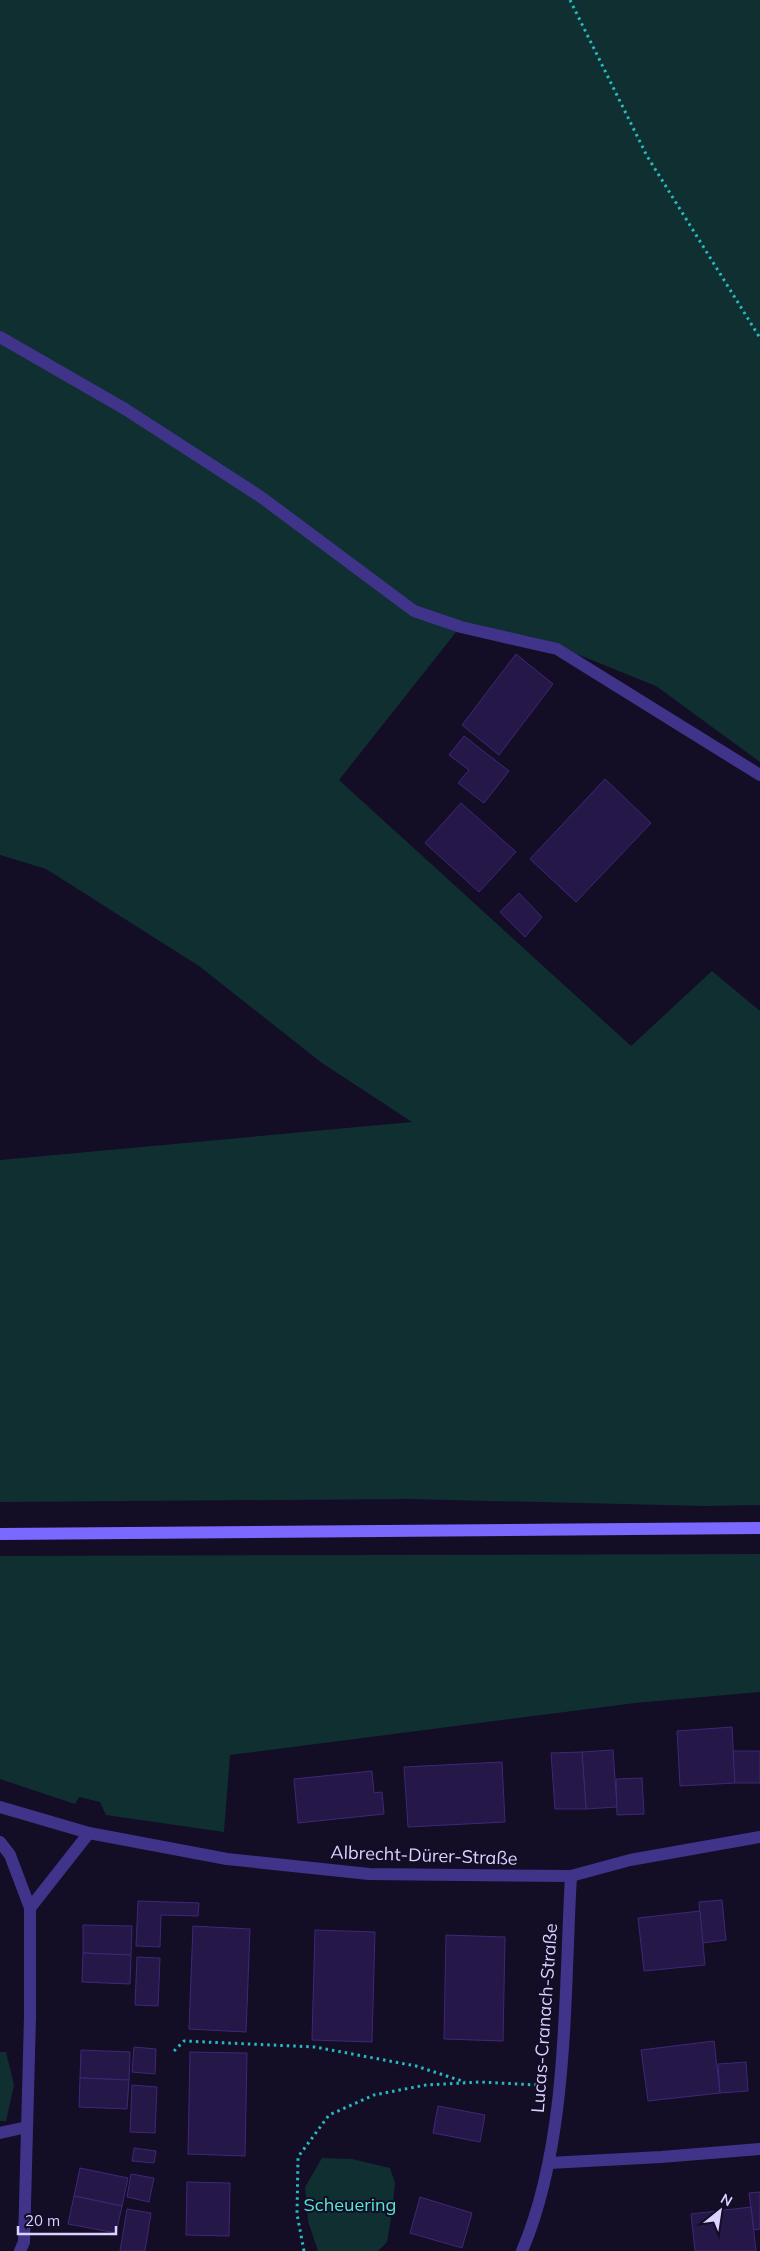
<svg xmlns="http://www.w3.org/2000/svg" width="760" height="2251" viewBox="0 0 760 2251" font-family="Mulish,sans-serif">
  <style>
    .green { fill: #0f2f31 }
    .building { fill: #261749; stroke: #3f2777 }
    .lines { fill: none; stroke-linecap: round; stroke-linejoin: round }
    .path { stroke: #25bbc1; stroke-width: 3; stroke-dasharray: 2.5 4; stroke-linecap: butt }
    .street { stroke: #3f3489; stroke-width: 12 }
    .secondary { stroke: #7b69ff; stroke-width: 12 }
    .labels { text-anchor: middle; dominant-baseline: central; stroke-width: 4; stroke-linejoin: round; paint-order: stroke }
    .street-label { font-size: 18px; fill: #dbd2ff; stroke: #140d26 }
    .park-label { font-size: 18px; fill: #54e9d2; stroke: #140d26 }
  </style>
  <rect width="100%" height="100%" fill="#140d26"/>
  <g class="green">
    <polygon points="0,0 760,0 760,762 656,686 537,638 464,622 339,780 631,1046 712,971 760,1011 760,1505 706,1506 409,1499 0,1502 0,1160 412,1122 322,1063 199,966 46,869 0,855"/>
    <polygon points="760,1554 760,1692 635,1703 230,1755 224,1832 106,1815 100,1802 79,1797 75,1804 0,1779 0,1556"/>
    <polygon points="0,2052 6,2052 14,2085 6,2121 0,2121"/>
    <polygon points="322,2158 352,2159 390,2168 395,2183 392,2212 387,2242 378,2251 318,2251 308,2221 305,2187"/>
  </g>
  <g class="building">
    <polygon points="516,654 553,684 499,755 462,725"/>
    <polygon points="464,736 509,771 484,803 458,783 469,770 449,755"/>
    <polygon points="605,779 651,823 576,902 530,859"/>
    <polygon points="461,803 516,852 479,892 425,843"/>
    <polygon points="519,893 542,917 525,937 500,912"/>
    <polygon points="732,1727 735,1783 680,1786 677,1731"/>
    <polygon points="613,1750 617,1807 586,1809 582,1752"/>
    <polygon points="733,1751 760,1751 760,1783 735,1783"/>
    <polygon points="582,1752 586,1809 555,1809 551,1753"/>
    <polygon points="502,1762 505,1822 408,1827 404,1767"/>
    <polygon points="372,1771 374,1793 382,1792 384,1814 298,1823 294,1779"/>
    <polygon points="642,1778 644,1814 617,1815 616,1779"/>
    <polygon points="722,1900 726,1940 702,1943 699,1902"/>
    <polygon points="138,1901 199,1903 198,1916 161,1915 160,1947 136,1946"/>
    <polygon points="700,1911 705,1965 644,1971 638,1918"/>
    <polygon points="83,1925 132,1926 131,1955 83,1953"/>
    <polygon points="193,1926 250,1929 246,2032 189,2029"/>
    <polygon points="315,1930 375,1932 372,2042 312,2040"/>
    <polygon points="446,1935 505,1937 503,2041 444,2039"/>
    <polygon points="83,1953 131,1955 130,1984 82,1982"/>
    <polygon points="137,1957 160,1958 158,2006 135,2005"/>
    <polygon points="714,2041 720,2093 648,2101 641,2050"/>
    <polygon points="134,2047 156,2049 155,2074 132,2072"/>
    <polygon points="81,2050 130,2052 129,2080 80,2078"/>
    <polygon points="190,2052 247,2053 245,2156 188,2154"/>
    <polygon points="746,2062 748,2091 720,2093 718,2064"/>
    <polygon points="80,2078 129,2080 127,2109 79,2107"/>
    <polygon points="132,2085 157,2087 155,2133 130,2132"/>
    <polygon points="438,2106 485,2115 480,2142 433,2133"/>
    <polygon points="134,2148 156,2151 154,2163 132,2161"/>
    <polygon points="80,2168 128,2178 122,2206 74,2196"/>
    <polygon points="131,2174 154,2178 149,2202 127,2197"/>
    <polygon points="187,2182 230,2183 229,2236 186,2235"/>
    <polygon points="760,2192 760,2229 754,2230 749,2193"/>
    <polygon points="74,2196 122,2206 116,2233 68,2224"/>
    <polygon points="420,2197 472,2213 462,2248 410,2233"/>
    <polygon points="751,2207 756,2251 695,2251 691,2214"/>
    <polygon points="127,2209 151,2213 145,2251 120,2251"/>
  </g>
  <g class="lines">
    <g class="path">
      <polyline points="570,0 647,156 760,338"/>
      <polyline points="174,2051 184,2041 315,2047 416,2066 465,2082"/>
      <polyline points="304,2251 297,2214 298,2157 329,2115 374,2095 426,2085 480,2082 537,2085"/>
    </g>
    <g class="street">
      <polyline points="0,337 125,409 261,497 414,611 461,627 557,649 760,775"/>
      <polyline points="0,1807 89,1833 227,1859 369,1874 571,1876 630,1860 760,1837"/>
      <polyline points="0,1842 10,1855 30,1908 30,2017 24,2242 20,2251"/>
      <polyline points="30,1908 89,1833"/>
      <polyline points="0,2133 27,2127"/>
      <polyline points="549,2163 661,2157 760,2149"/>
      <path d="M522,2251c47,-110 42,-256 49,-375"/>
    </g>
    <polyline class="secondary" points="0,1534 760,1528"/>
  </g>
  <g class="labels">
    <g class="street-label">
      <text transform="translate(424 1855) rotate(2)">Albrecht-Dürer-Straße</text>
      <text transform="translate(544 2018) rotate(-86)">Lucas-Cranach-Straße</text>
    </g>
    <g class="park-label">
      <text x="350" y="2204">Scheuering</text>
    </g>
  </g>
  <g transform="translate(720 2211) rotate(30)" stroke="#140d26" stroke-width="4" paint-order="stroke">
  <path d="M0-4L9 19L0 12L-9 19Z" fill="#dbd2ff"/>
  <text y="-8" font-size="14" font-weight="bold" text-anchor="middle" fill="#dbd2ff">N</text>
  </g>
  <path d="M18 2226v8h98v-8" fill="none" stroke="#dbd2ff" stroke-width="2.5"/>
  <text x="25" y="2226" font-size="15" fill="#dbd2ff" stroke="#140d26" stroke-width="4" paint-order="stroke">20 m</text>
</svg>
